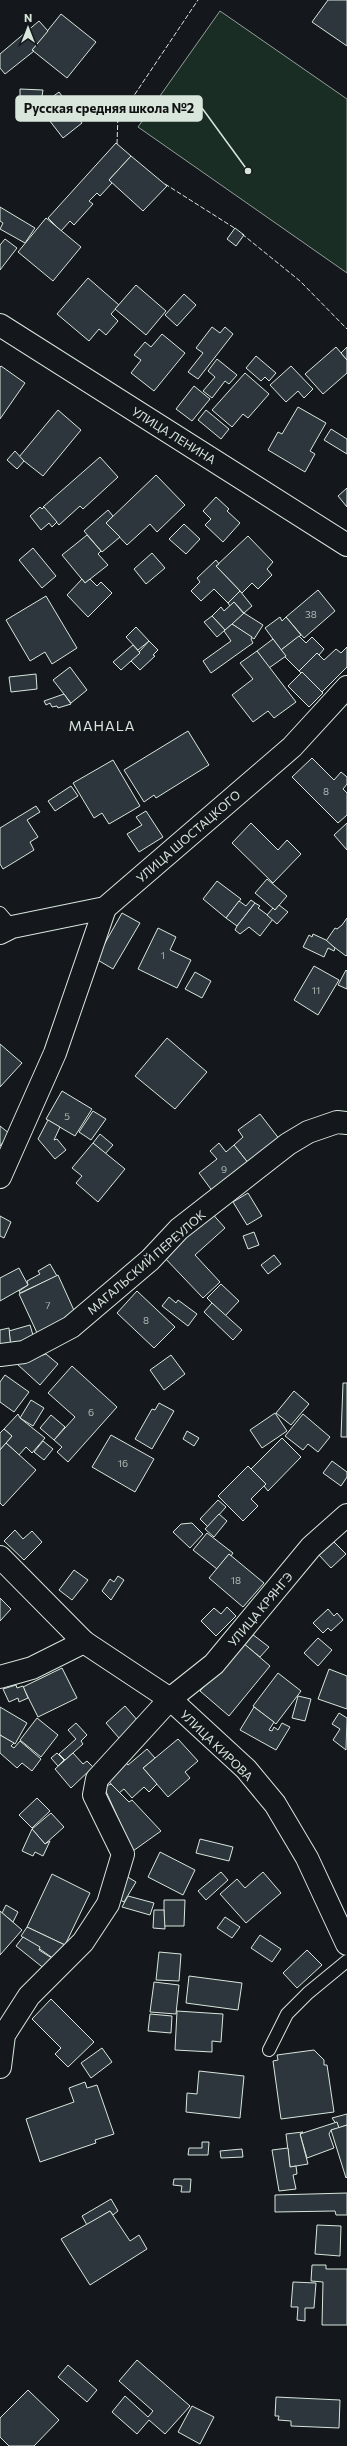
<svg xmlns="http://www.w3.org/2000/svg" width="347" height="2446" viewBox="0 0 347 2446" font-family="Commissioner,sans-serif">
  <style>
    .green { fill: #1a2d24; stroke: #939e99 }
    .building { fill: #2c363c; stroke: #d8e6dc }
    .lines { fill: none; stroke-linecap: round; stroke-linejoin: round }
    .service-casing { stroke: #d8e6dc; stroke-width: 14 }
    .minor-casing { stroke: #d8e6dc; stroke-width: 24 }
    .tertiary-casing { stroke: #d8e6dc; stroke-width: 24 }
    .service { stroke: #14181c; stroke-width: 12 }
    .minor { stroke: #14181c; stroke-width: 22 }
    .tertiary { stroke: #14181c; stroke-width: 22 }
    .fence { stroke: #d8e6dc; stroke-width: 1; stroke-dasharray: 5 2; stroke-linecap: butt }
    .labels { text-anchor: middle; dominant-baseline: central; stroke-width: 3; stroke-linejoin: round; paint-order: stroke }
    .number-label { font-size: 10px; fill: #adbab4 }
    .street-label { font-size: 12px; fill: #d8e6dc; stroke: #14181c }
    .quarter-label { font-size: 14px; letter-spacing: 1px; fill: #d8e6dc; stroke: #14181c }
    .leader { fill: none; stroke: #d8e6dc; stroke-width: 1.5 }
    .callout-dot { fill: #d8e6dc; stroke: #14181c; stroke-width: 1.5 }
    .callout { fill: #d8e6dc; stroke: #d8e6dc; stroke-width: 1.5 }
    .callout-label { font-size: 13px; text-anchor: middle; font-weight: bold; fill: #111 }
  </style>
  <rect width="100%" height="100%" fill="#14181c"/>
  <polygon class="green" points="220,11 347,99 347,273 138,127"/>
  <g class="building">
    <polygon points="328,0 347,0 347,46 312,22"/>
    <polygon points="61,14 96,42 67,78 32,50"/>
    <polygon points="39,21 48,31 32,50 34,51 5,74 0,68 0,54"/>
    <polygon points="20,89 43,90 40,108 20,108"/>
    <polygon points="59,92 82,123 63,138 39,107"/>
    <polygon points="116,143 131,156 109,180 112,183 100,196 97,193 89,201 93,204 74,225 70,221 61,231 48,218"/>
    <polygon points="131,156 167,186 143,211 109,180"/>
    <polygon points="0,207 35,228 25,243 0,229 3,223 0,221"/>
    <polygon points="46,218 81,247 53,281 18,252"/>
    <polygon points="235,228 244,235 236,246 227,239"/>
    <polygon points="5,239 17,248 0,270 0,245"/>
    <polygon points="88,278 119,305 111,314 118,321 106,335 99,329 89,341 57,314"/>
    <polygon points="136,285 166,311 146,335 115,309"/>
    <polygon points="184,294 196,305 177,326 165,315"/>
    <polygon points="212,327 220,333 225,327 233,334 198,379 188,372 203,353 196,348"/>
    <polygon points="162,334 185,353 154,391 131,373 141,360 134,355 145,342 151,347"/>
    <polygon points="336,347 347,360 347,373 323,394 305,374"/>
    <polygon points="347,347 347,360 341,353"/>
    <polygon points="256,356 276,373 269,381 265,377 261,381 246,368"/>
    <polygon points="217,359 237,375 229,384 225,381 212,398 203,391 215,377 208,371"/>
    <polygon points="1,366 25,383 0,419 0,367"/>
    <polygon points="291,366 313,389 304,398 298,391 286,402 270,385"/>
    <polygon points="245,373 269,394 248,418 243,414 232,427 212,410"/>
    <polygon points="194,386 210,399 192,421 176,409"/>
    <polygon points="298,407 326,423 310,451 315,454 305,472 268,450 278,432 282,434"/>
    <polygon points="58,410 81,430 43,476 19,457"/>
    <polygon points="206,410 229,429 221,439 198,420"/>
    <polygon points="331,429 347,439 347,454 324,440"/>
    <polygon points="15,451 24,461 17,469 7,460"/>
    <polygon points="100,457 118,477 83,509 80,506 59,525 43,507"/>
    <polygon points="156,475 185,505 157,532 150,524 127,545 106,523"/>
    <polygon points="347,488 347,507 338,496"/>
    <polygon points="216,497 229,509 227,511 240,523 223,542 205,525 211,519 203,511"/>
    <polygon points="40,507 42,509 44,507 57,522 52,527 49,523 41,530 30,516"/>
    <polygon points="108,510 113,516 106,523 120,537 102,552 84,531"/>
    <polygon points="184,524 200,539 186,554 169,539"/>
    <polygon points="87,535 101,551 98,554 108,565 85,583 62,555"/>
    <polygon points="248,536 273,562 267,569 272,575 258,589 252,583 242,593 216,566"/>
    <polygon points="33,548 56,576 42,588 19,560"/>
    <polygon points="152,553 165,568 146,584 134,569"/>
    <polygon points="216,560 219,564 216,566 240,591 228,603 214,589 201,601 191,591 200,582 197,578"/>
    <polygon points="82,579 85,583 90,579 97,586 101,582 112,593 88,617 67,595"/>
    <polygon points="318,590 335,611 304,638 286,617"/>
    <polygon points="240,591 252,606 244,613 234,602 230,606 228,603"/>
    <polygon points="46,596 77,648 52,664 45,652 30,661 6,620"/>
    <polygon points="234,602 244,614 225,630 212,616 221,607 224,611"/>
    <polygon points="244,613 263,625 254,639 232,624"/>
    <polygon points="212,616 225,630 217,637 204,622"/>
    <polygon points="280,617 282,621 286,617 301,635 281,650 265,628"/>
    <polygon points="232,624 252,637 251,639 253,643 211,673 203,661 231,641 224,631"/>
    <polygon points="136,627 149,641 138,650 126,637"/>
    <polygon points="299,636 306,643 312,637 324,649 319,655 317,653 299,671 285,657 281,650"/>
    <polygon points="273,639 286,656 269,668 257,651"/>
    <polygon points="149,641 158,650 153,655 155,656 140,670 131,661"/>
    <polygon points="133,645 140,653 121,670 113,662"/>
    <polygon points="347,647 347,667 322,692 299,671 317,653 324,660 336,649 341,653"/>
    <polygon points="257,651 296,702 274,718 268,711 253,722 232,695 253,679 240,663"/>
    <polygon points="70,667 87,690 71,703 53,680"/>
    <polygon points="302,672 323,693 309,707 288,686"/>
    <polygon points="36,674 37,689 11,692 9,677"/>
    <polygon points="64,694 71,704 58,708 57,706 52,707 50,703 46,705 44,701"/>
    <polygon points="188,731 209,765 156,798 154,795 144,802 124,770"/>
    <polygon points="312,758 334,780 341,772 347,777 347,784 343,789 347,793 347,815 338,823 292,777"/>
    <polygon points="113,760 140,806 109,824 102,813 94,818 73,783"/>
    <polygon points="71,786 78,796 55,811 48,801"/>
    <polygon points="36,806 40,812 27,820 38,837 30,842 34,850 3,869 0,864 0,828"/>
    <polygon points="146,811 163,837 139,852 127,834 142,825 136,817"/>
    <polygon points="251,823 278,850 287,840 301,854 273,883 232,843"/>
    <polygon points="347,823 347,850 334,835"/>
    <polygon points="267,879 287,896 275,910 255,893"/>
    <polygon points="217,881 241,899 226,918 203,899"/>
    <polygon points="251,900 255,903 237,926 226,918 239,901 246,906"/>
    <polygon points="255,903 260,906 258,908 273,919 260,936 249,927 240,934 235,930 237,926"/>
    <polygon points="279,905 288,912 277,924 267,915 273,908 275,910"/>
    <polygon points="122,913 140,923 113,969 96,959"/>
    <polygon points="347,918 347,955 346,956 326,941 335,928 337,929 342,925"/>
    <polygon points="158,928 176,937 170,950 191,960 177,988 138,969"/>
    <polygon points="313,934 326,940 335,948 334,951 328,948 324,957 303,947 309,935 312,937"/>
    <polygon points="314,966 339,980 318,1015 294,1000"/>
    <polygon points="346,970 347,971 347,989 338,985"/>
    <polygon points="195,972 211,981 202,998 185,989"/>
    <polygon points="167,1038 207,1072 175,1109 135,1076"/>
    <polygon points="0,1044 22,1063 0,1087"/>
    <polygon points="62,1091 92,1109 75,1136 46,1119"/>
    <polygon points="93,1111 106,1119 91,1140 79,1132"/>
    <polygon points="260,1114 280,1140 249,1164 234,1145 243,1137 238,1130"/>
    <polygon points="48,1120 60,1127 54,1140 57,1139 66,1150 55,1159 38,1139"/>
    <polygon points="0,1126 10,1134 0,1146"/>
    <polygon points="100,1134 113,1145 105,1154 93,1143"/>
    <polygon points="93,1143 125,1169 98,1202 76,1183 82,1176 72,1168"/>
    <polygon points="219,1143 226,1152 234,1145 249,1164 213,1192 199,1173 217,1159 210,1151"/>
    <polygon points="248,1193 262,1216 247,1225 233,1202"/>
    <polygon points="209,1210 225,1228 195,1255 220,1282 203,1298 162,1255"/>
    <polygon points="0,1216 11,1222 4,1238 0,1236"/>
    <polygon points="254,1232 259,1245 248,1249 243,1236"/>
    <polygon points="274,1255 281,1264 268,1274 261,1265"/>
    <polygon points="50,1264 57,1276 20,1293 19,1291 28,1285 27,1281 40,1274 38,1271"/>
    <polygon points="19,1268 28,1285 0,1301 0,1278"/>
    <polygon points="58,1275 77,1317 38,1335 19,1294"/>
    <polygon points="221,1284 239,1301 225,1316 207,1298"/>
    <polygon points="137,1291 175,1327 154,1348 117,1313"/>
    <polygon points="169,1297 176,1303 178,1300 197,1314 188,1326 162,1306"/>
    <polygon points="212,1303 242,1330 233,1340 204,1312"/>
    <polygon points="30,1325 35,1342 11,1349 9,1331"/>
    <polygon points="9,1328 11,1349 0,1350 0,1330"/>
    <polygon points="46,1354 58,1364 40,1385 17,1364"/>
    <polygon points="171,1355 185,1374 164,1390 150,1370"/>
    <polygon points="72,1366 117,1407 68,1462 57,1452 62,1447 54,1440 75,1417 48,1393"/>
    <polygon points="5,1375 29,1392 14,1412 0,1402 0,1382"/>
    <polygon points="343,1383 347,1383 347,1437 341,1437"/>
    <polygon points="294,1391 309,1404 291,1425 276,1413"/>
    <polygon points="31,1400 44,1408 33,1426 20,1418"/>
    <polygon points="159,1403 174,1411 152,1449 135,1439 152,1409 155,1410"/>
    <polygon points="275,1413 287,1431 262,1448 250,1430"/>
    <polygon points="18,1414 20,1418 45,1438 32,1453 26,1447 19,1455 6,1443 12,1436 4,1429"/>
    <polygon points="303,1414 330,1437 318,1452 308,1444 303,1450 285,1436"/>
    <polygon points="51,1415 65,1427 54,1440 40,1428"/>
    <polygon points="4,1429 12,1436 0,1450 0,1433"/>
    <polygon points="187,1431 199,1438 194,1446 183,1439"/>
    <polygon points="111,1435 154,1459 135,1492 92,1467"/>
    <polygon points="282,1438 301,1457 268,1491 264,1486 266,1484 251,1469"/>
    <polygon points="43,1441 53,1449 44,1460 34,1452"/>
    <polygon points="6,1443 36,1470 3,1506 0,1503 0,1450"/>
    <polygon points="332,1461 347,1472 347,1477 341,1486 323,1473"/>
    <polygon points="248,1466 266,1484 251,1499 258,1506 243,1521 218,1496"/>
    <polygon points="218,1500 226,1507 208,1527 200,1519"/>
    <polygon points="219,1514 227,1521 214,1537 205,1529"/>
    <polygon points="192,1523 203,1534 190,1548 173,1532 181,1524"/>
    <polygon points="15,1530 23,1539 32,1531 42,1542 24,1560 4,1541"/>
    <polygon points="207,1533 233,1553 231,1556 229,1554 217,1569 193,1550"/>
    <polygon points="334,1542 346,1554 331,1568 319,1555"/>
    <polygon points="229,1554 264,1583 243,1607 209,1578"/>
    <polygon points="74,1570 88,1580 72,1600 59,1590"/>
    <polygon points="118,1576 124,1580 111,1600 102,1591 110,1579 114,1582"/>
    <polygon points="0,1598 11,1609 0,1621"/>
    <polygon points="227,1607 236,1616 216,1636 201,1621 214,1608 221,1614"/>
    <polygon points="328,1609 334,1616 337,1613 343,1620 331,1631 328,1628 323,1633 313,1623"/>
    <polygon points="252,1634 269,1647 260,1657 244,1644"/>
    <polygon points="318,1638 332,1650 318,1666 304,1653"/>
    <polygon points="242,1642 270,1666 229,1716 200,1691"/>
    <polygon points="62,1668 77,1698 38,1717 23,1687"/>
    <polygon points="329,1669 347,1676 347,1709 318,1699"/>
    <polygon points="278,1673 301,1691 276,1724 253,1706"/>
    <polygon points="16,1685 17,1688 23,1686 28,1698 19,1702 18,1698 9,1702 3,1689"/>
    <polygon points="298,1696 311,1699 305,1721 292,1718"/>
    <polygon points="125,1706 138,1721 119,1738 106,1723"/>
    <polygon points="0,1707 27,1723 15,1744 0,1735"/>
    <polygon points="254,1707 274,1722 269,1730 272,1731 274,1727 278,1730 282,1723 290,1727 276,1750 240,1730"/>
    <polygon points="339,1713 347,1718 346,1750 333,1740 340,1729 332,1724"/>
    <polygon points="37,1718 58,1735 41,1757 20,1740"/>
    <polygon points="76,1723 87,1735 81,1741 83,1744 65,1760 59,1754 76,1739 68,1730"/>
    <polygon points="0,1735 14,1743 11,1746 14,1748 20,1741 41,1759 32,1771 22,1763 17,1768 0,1753"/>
    <polygon points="178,1739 198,1761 185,1772 190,1778 168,1797 143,1768"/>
    <polygon points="147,1749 155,1758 143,1768 157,1784 149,1792 144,1787 132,1798 124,1789 119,1793 105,1777 124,1760 128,1765"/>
    <polygon points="57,1753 64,1760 58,1766 51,1758"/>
    <polygon points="73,1753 83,1764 87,1761 93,1767 71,1788 55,1769"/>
    <polygon points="111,1784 129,1802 132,1800 161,1831 133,1851 104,1787"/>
    <polygon points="37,1798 50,1811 32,1828 19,1815"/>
    <polygon points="51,1813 64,1827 45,1844 32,1829"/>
    <polygon points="32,1829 45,1844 50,1841 43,1856 35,1852 33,1856 22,1851"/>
    <polygon points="200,1839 233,1847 229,1861 196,1853"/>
    <polygon points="160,1852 195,1870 183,1895 148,1877"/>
    <polygon points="221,1872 228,1880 206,1900 198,1891"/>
    <polygon points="263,1872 281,1893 246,1923 220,1894 237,1879 245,1888"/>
    <polygon points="52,1874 90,1893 65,1945 27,1927"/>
    <polygon points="126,1876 136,1882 124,1902 116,1898"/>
    <polygon points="128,1896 154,1903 150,1915 122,1907"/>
    <polygon points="164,1900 185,1900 184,1926 164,1926"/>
    <polygon points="6,1905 18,1912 13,1922 2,1913"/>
    <polygon points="154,1910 164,1910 165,1929 153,1928"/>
    <polygon points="0,1911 22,1930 0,1955"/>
    <polygon points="225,1917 240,1927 232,1938 217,1928"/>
    <polygon points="27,1927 65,1945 68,1943 57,1961 21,1936"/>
    <polygon points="260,1935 281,1949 272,1962 251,1948"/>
    <polygon points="23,1937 40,1947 39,1950 55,1960 46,1970 16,1946"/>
    <polygon points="307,1950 322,1965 297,1988 283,1973"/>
    <polygon points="159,1952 181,1954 179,1981 156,1980"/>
    <polygon points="189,1976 242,1983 238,2010 186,2003"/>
    <polygon points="154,1982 179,1985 176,2014 150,2012"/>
    <polygon points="51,1999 94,2042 68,2067 55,2054 61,2048 32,2019"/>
    <polygon points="177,2011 223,2014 221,2042 212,2041 212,2052 175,2050"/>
    <polygon points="150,2014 172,2016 171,2033 148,2031"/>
    <polygon points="102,2048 112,2062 91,2078 81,2063"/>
    <polygon points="314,2050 324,2060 324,2065 327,2065 334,2112 281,2119 273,2061 278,2060 277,2055"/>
    <polygon points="199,2071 244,2076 240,2118 186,2112 187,2093 197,2094"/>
    <polygon points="85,2082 87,2088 97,2085 114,2134 95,2140 96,2143 40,2162 26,2119 74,2102 69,2088"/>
    <polygon points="347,2114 347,2125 339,2128 332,2118"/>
    <polygon points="337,2122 339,2128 331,2130 329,2134 334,2148 307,2158 300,2134"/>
    <polygon points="347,2125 347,2177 346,2178 331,2130"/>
    <polygon points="303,2132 300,2134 308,2164 290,2167 286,2134"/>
    <polygon points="202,2142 209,2142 208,2155 188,2155 189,2148 202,2148"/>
    <polygon points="288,2148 290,2167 296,2166 297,2174 293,2175 296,2189 279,2191 272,2150"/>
    <polygon points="242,2149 243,2157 221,2158 220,2151"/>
    <polygon points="174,2179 191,2179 190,2192 181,2192 182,2186 173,2185"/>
    <polygon points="347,2193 347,2215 336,2215 335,2211 275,2212 275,2195"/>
    <polygon points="111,2199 118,2211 113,2215 110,2211 87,2225 82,2216"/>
    <polygon points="110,2211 130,2241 139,2235 147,2249 90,2285 61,2239"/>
    <polygon points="317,2225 341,2226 340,2256 315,2254"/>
    <polygon points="312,2265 326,2265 326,2269 347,2269 347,2325 322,2325 323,2282 311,2281"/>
    <polygon points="293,2282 316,2283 314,2308 305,2308 305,2321 297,2320 298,2307 291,2307"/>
    <polygon points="137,2360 190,2406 165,2434 149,2420 137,2434 112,2412 125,2396 148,2417 153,2411 119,2381"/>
    <polygon points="68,2365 97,2390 87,2402 58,2377"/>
    <polygon points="28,2390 59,2420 34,2446 9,2446 0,2437 0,2418"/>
    <polygon points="276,2397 340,2400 339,2428 291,2426 291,2421 278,2420 279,2416 275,2416"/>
    <polygon points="192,2406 214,2417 200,2444 178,2432"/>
  </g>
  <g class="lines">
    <defs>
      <g id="service">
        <polyline points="0,913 12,927"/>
        <polyline points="269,2050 287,2014 308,1993 347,1961"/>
      </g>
      <g id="minor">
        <polyline points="0,933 12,927 105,908 292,747 347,687"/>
        <polyline points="0,1177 55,1053 105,908"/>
        <polyline points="0,1355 24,1352 71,1327 150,1260 179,1229 288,1144 308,1132 337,1122 347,1123"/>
        <polyline points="0,1557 84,1642 170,1699 246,1769 275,1804 307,1858 347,1944"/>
        <polyline points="0,1677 32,1668 84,1642"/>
        <polyline points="0,2067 4,2035 29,1996 83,1942 108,1904 123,1854 94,1795 97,1779 170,1699 214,1664 311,1547 347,1515"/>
      </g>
      <polyline id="tertiary" points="0,325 347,545"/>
    </defs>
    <use href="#service" class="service-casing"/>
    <use href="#minor" class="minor-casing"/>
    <use href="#tertiary" class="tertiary-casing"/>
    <use href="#service" class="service"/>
    <use href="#minor" class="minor"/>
    <use href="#tertiary" class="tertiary"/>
    <g class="fence">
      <polyline points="123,112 198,0"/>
      <polyline points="117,144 118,114"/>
      <polyline points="165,184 236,229"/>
      <polyline points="242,234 300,281 347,329"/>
    </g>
  </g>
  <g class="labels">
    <g class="number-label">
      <text x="311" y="614">38</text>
      <text x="326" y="791">8</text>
      <text x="163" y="955">1</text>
      <text x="316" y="990">11</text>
      <text x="67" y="1116">5</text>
      <text x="224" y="1169">9</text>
      <text x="48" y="1305">7</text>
      <text x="146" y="1320">8</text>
      <text x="91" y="1412">6</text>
      <text x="123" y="1463">16</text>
      <text x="236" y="1580">18</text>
    </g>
    <g class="street-label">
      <text transform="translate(174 435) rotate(32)">УЛИЦА ЛЕНИНА</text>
      <text transform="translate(188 836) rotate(-41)">УЛИЦА ШОСТАЦКОГО</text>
      <text transform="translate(146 1262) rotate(-41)">МАГАЛЬСКИЙ ПЕРЕУЛОК</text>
      <text transform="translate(260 1609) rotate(-50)">УЛИЦА КРЯНГЭ</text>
      <text transform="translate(217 1745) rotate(44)">УЛИЦА КИРОВА</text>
    </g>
    <g class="quarter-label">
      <text x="102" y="725">MAHALA</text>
    </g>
  </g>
  <path class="leader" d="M248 171L202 108"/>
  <circle class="callout-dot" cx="248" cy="171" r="4"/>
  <rect class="callout" x="16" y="96" width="186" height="25" rx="4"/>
  <g class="callout-label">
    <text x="109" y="113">Русская средняя школа №2</text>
  </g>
  <g transform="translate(28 28)" stroke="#14181c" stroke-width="3" paint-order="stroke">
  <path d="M0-3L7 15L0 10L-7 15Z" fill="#d8e6dc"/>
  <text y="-6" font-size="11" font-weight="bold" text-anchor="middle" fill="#d8e6dc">N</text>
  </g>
</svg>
